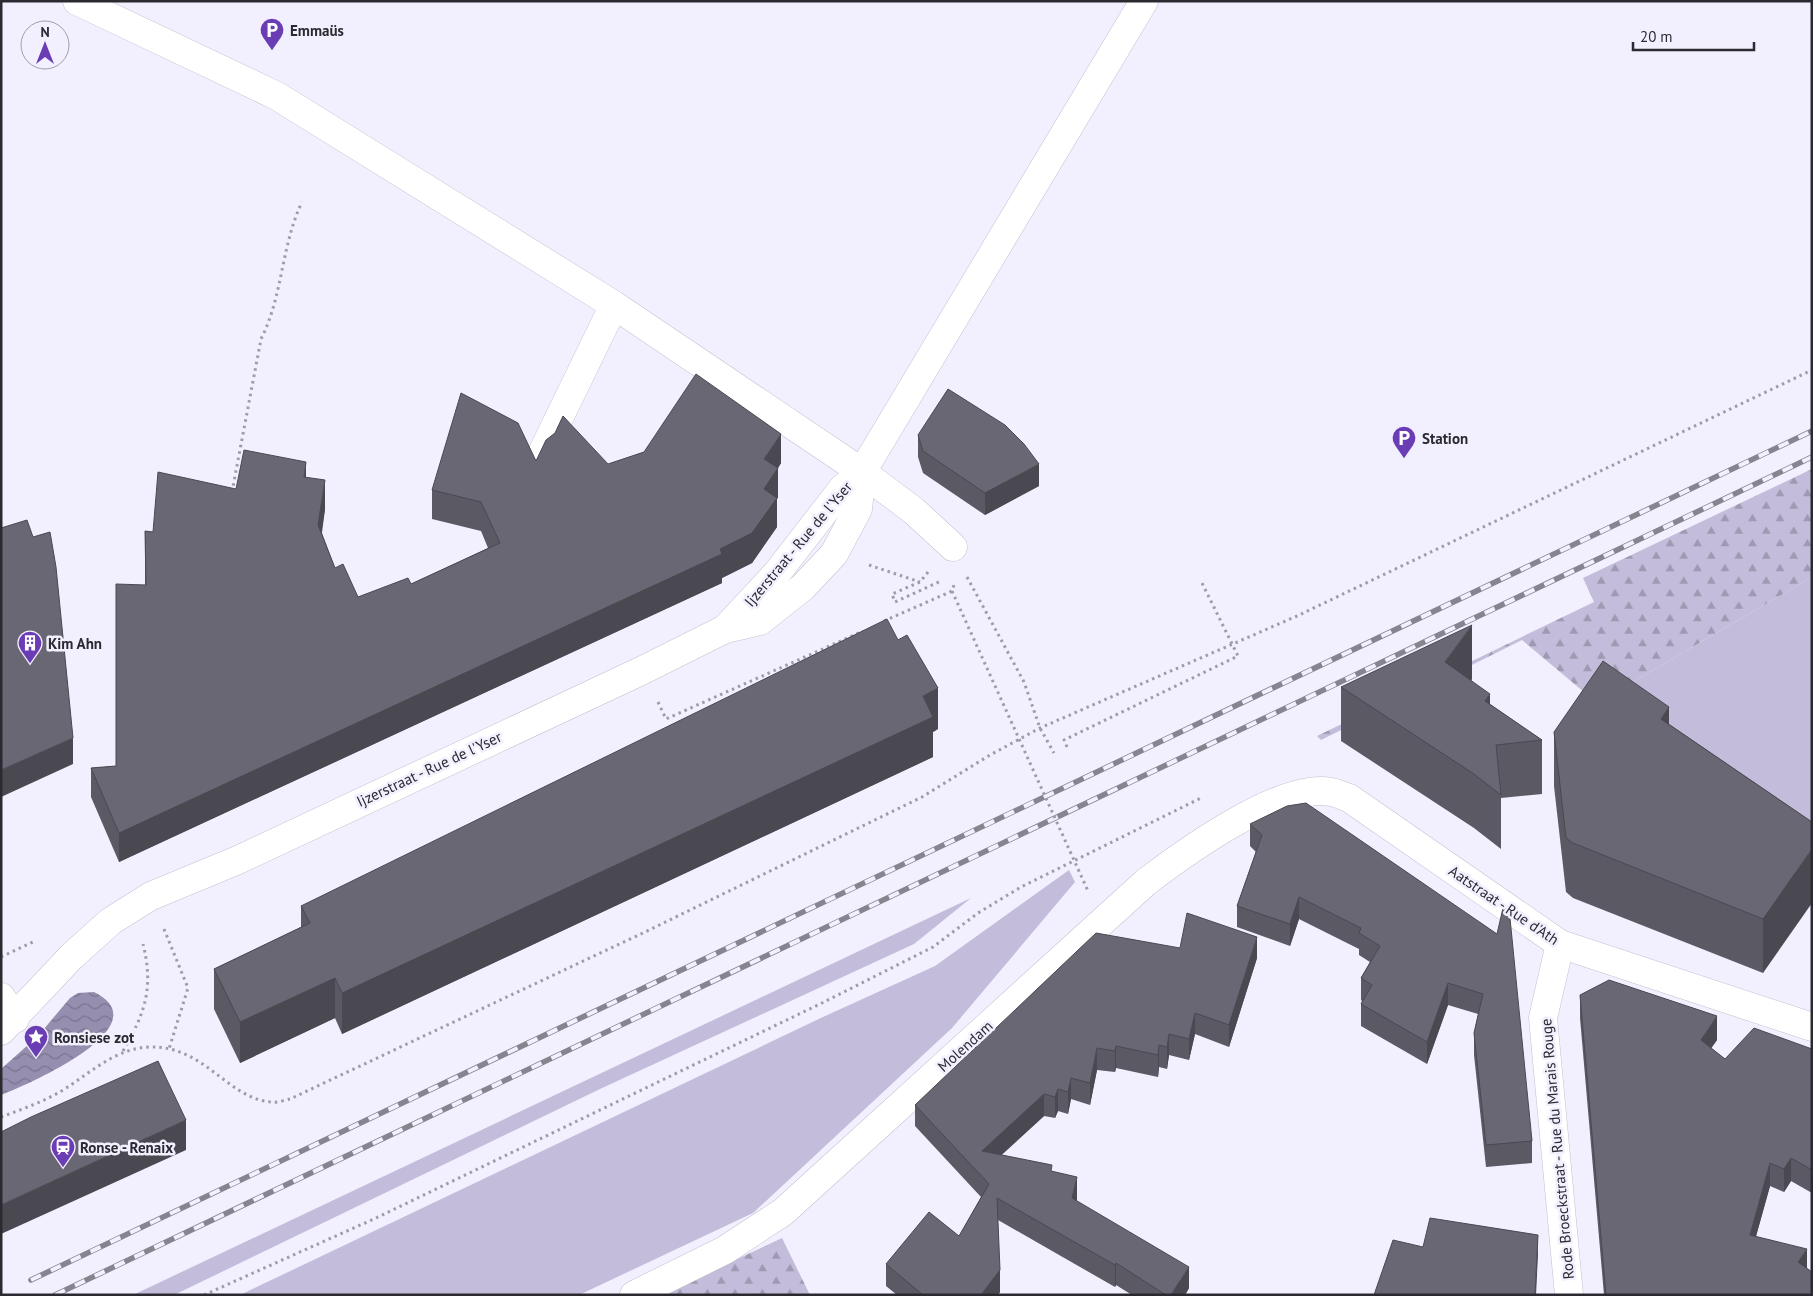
<svg xmlns="http://www.w3.org/2000/svg" width="1813" height="1296" viewBox="0 0 1813 1296" font-family="'PT Sans',sans-serif">
  <style>
    .green { fill: #c3bcda }
    .forest { fill: url(#forest-firs) }
    .water { fill: url(#water-waves) }
    .lines { fill: none; stroke-linecap: round; stroke-linejoin: round }
    .minor-casing { stroke: #c4c1cf; stroke-width: 29 }
    .path { stroke: #9f9ca8; stroke-width: 3; stroke-dasharray: 2.5 4; stroke-linecap: butt }
    .minor { stroke: #fff; stroke-width: 28 }
    .rail-casing { stroke: #86848e; stroke-width: 5.5 }
    .rail { stroke: #f2effe; stroke-width: 4; stroke-dasharray: 11; stroke-linecap: butt }
    .path-bridge { stroke: #9f9ca8; stroke-width: 3; stroke-dasharray: 2.5 4; stroke-linecap: butt }
    .wall { fill: #5b5964 }
    .shaded-wall { fill: #4a4851 }
    .building { fill: #6a6774; stroke: #4a4851 }
    .labels { text-anchor: middle; dominant-baseline: central; stroke-width: 5; stroke-linejoin: round; paint-order: stroke }
    .poi-label { font-size: 15px; font-weight: bold; fill: #2b2a30; stroke: #f2effe; text-anchor: start }
    .street-label { font-size: 15px; fill: #2b2a30; stroke: #f2effe }
  </style>
  <defs>
    <pattern id="forest-firs" width="22" height="20" patternUnits="userSpaceOnUse" patternTransform="scale(1.25)"><rect width="22" height="20" fill="#c3bcda"/><path d="M5 1l3.5 6h-7zM16 11l3.5 6h-7z" fill="#9f99b1"/></pattern>
    <pattern id="water-waves" width="16" height="10" patternUnits="userSpaceOnUse" patternTransform="scale(1.25)"><rect width="16" height="10" fill="#968eaf"/><path d="M0 5q4-4 8 0t8 0" fill="none" stroke="#7b748f"/></pattern>
  </defs>
  <rect width="100%" height="100%" fill="#f2effe"/>
  <g class="green">
    <polygon points="1812,577 1812,851 1597,703"/>
    <polygon points="1069,870 1075,882 952,1028 753,1213 579,1295 240,1295 823,1017 935,966"/>
    <polygon points="971,898 914,944 600,1089 174,1295 133,1295"/>
  </g>
  <g class="forest">
    <polygon points="1812,469 1812,577 1597,703 1522,640 1321,740 1317,736 1594,602 1583,578"/>
    <polygon points="782,1238 810,1295 661,1295"/>
  </g>
  <path class="water" d="M94,992c69,34 -67,93 -93,103v-26l37,-33 32,-38 8,-5z"/>
  <g class="lines">
    <defs>
      <g id="minor">
        <polyline points="77,1 277,96 614,305 862,472 914,511 953,547"/>
        <polyline points="541,455 614,305"/>
        <polyline points="725,629 777,573 842,489 862,472 1144,1"/>
        <polyline points="1560,944 1543,1018 1569,1295"/>
        <polyline points="1,997 15,1019"/>
        <polyline points="1,1031 72,956 111,921 151,896 238,860 641,671 725,629 760,621 803,587 834,554 858,509 862,472"/>
        <path d="M634,1295l91,-45 58,-38 363,-330c38,-29 136,-100 185,-90 6,1 12,4 18,6l211,146 252,83"/>
      </g>
    </defs>
    <use href="#minor" class="minor-casing"/>
    <g class="path">
      <path d="M232,492l29,-153c22,-43 20,-93 41,-137"/>
      <polyline points="869,565 920,582"/>
      <polyline points="928,572 920,582 892,594 895,602 941,581"/>
      <polyline points="967,577 1024,682 1040,728 1054,753"/>
      <polyline points="884,621 952,591 955,582"/>
      <polyline points="658,702 666,719 863,631"/>
      <polyline points="1067,747 1064,740 1238,656 1202,583"/>
      <polyline points="164,929 188,988 169,1049"/>
      <polyline points="1,957 35,941"/>
      <path d="M123,1051c22,-38 31,-63 20,-107"/>
      <path d="M1,1117c19,-7 39,-14 57,-24 28,-16 56,-45 91,-46 56,-2 78,52 123,55 6,1 13,-2 18,-3l355,-167 277,-135 68,-42 50,-27 257,-112 515,-246"/>
      <polyline points="204,1295 376,1218 822,1003 933,947 978,913 1021,887 1203,797"/>
    </g>
    <use href="#minor" class="minor"/>
    <defs>
      <g id="rail">
        <polyline points="31,1280 1812,431"/>
        <polyline points="55,1295 1812,457"/>
      </g>
    </defs>
    <use href="#rail" class="rail-casing"/>
    <use href="#rail" class="rail"/>
    <polyline class="path-bridge" points="952,591 1088,891"/>
  </g>
  <g class="wall">
    <polygon points="918,435 1039,486 985,515 923,473 918,457"/>
    <polygon points="536,461 608,464 781,463 778,468 778,497 777,499 777,527 752,563 722,578 722,583 119,862 91,797 91,768 116,766 145,585 145,531 153,532 236,489 306,478 325,509 322,533 335,568 358,597 411,584 488,548 481,531 432,519 432,490"/>
    <polygon points="1472,679 1471,680 1490,704 1542,740 1542,794 1501,798 1501,849 1474,828 1341,741 1341,687"/>
    <polygon points="1669,724 1812,822 1763,973 1573,898 1566,892 1554,786 1554,732"/>
    <polygon points="938,729 933,732 933,757 342,1034 335,1018 240,1063 214,1009 214,969 301,927 301,906"/>
    <polygon points="1250,824 1497,934 1532,1141 1532,1163 1486,1167 1474,1055 1474,1033 1478,1014 1448,1005 1427,1064 1361,1026 1361,1004 1362,1001 1361,1000 1361,978 1370,962 1359,955 1359,949 1299,919 1290,946 1237,927 1237,906 1256,852 1250,846"/>
    <polygon points="1180,948 1257,958 1229,1047 1195,1034 1189,1060 1169,1055 1167,1069 1159,1067 1158,1077 1116,1068 1115,1072 1097,1070 1090,1105 1071,1099 1068,1114 1058,1111 1055,1118 1044,1116 1001,1155 1052,1171 1077,1198 1077,1201 1189,1288 1185,1295 1132,1295 1116,1285 1115,1287 998,1220 1000,1292 998,1295 897,1295 886,1286 886,1264 959,1236 981,1197 915,1126 915,1105"/>
    <polygon points="1580,995 1717,1040 1711,1048 1725,1059 1812,1049 1812,1193 1791,1181 1784,1192 1770,1186 1756,1236 1807,1268 1812,1295 1604,1295 1580,1018"/>
  </g>
  <g class="shaded-wall">
    <polygon points="781,434 781,463 778,468 778,497 777,499 777,527 752,563 722,578 722,583 119,862 119,833 720,549 764,459"/>
    <polygon points="306,462 306,491 304,477"/>
    <polygon points="1039,464 1039,486 985,515 985,493"/>
    <polygon points="325,480 325,509 318,554 318,525"/>
    <polygon points="1472,625 1472,679 1445,716 1445,662"/>
    <polygon points="938,688 938,729 933,732 933,757 342,1034 342,993 923,696"/>
    <polygon points="1490,694 1490,748 1485,701"/>
    <polygon points="1669,707 1669,761 1661,719"/>
    <polygon points="73,738 73,764 1,797 1,770"/>
    <polygon points="1812,849 1812,903 1763,973 1763,919"/>
    <polygon points="1299,897 1299,919 1290,946 1290,924"/>
    <polygon points="1257,937 1257,958 1229,1047 1229,1025"/>
    <polygon points="335,978 335,1018 240,1063 240,1022"/>
    <polygon points="1448,983 1448,1005 1427,1064 1427,1042"/>
    <polygon points="1195,1013 1195,1034 1189,1060 1189,1039"/>
    <polygon points="1717,1016 1717,1040 1701,1063 1701,1040"/>
    <polygon points="1169,1034 1169,1055 1167,1069 1167,1047"/>
    <polygon points="1159,1045 1159,1067 1158,1077 1158,1055"/>
    <polygon points="1116,1046 1116,1068 1115,1072 1115,1051"/>
    <polygon points="1097,1048 1097,1070 1090,1105 1090,1083"/>
    <polygon points="1071,1078 1071,1099 1068,1114 1068,1092"/>
    <polygon points="1058,1089 1058,1111 1055,1118 1055,1097"/>
    <polygon points="1044,1094 1044,1116 982,1173 982,1151"/>
    <polygon points="186,1120 186,1150 1,1234 1,1205"/>
    <polygon points="1791,1158 1791,1181 1784,1192 1784,1169"/>
    <polygon points="1770,1163 1770,1186 1750,1258 1750,1235"/>
    <polygon points="1077,1177 1077,1198 1072,1220 1072,1198"/>
    <polygon points="1538,1235 1538,1254 1536,1295 1535,1295"/>
    <polygon points="1807,1249 1807,1273 1798,1262"/>
    <polygon points="1116,1263 1116,1285 1115,1287 1115,1265"/>
    <polygon points="1189,1267 1189,1288 1185,1295 1171,1295"/>
    <polygon points="1000,1270 1000,1292 998,1295 981,1295"/>
  </g>
  <g class="building">
    <polygon points="696,374 781,434 764,459 778,468 764,489 777,498 752,533 720,549 722,554 119,833 91,768 116,766 116,584 146,585 145,531 153,532 158,472 236,489 244,450 306,462 304,477 325,480 318,525 335,568 343,564 358,597 408,578 411,584 500,543 481,502 432,490 461,393 518,423 536,461 546,440 555,433 563,416 608,464 644,452"/>
    <polygon points="948,389 1005,425 1024,444 1039,464 985,493 923,451 918,435"/>
    <polygon points="27,520 33,537 50,532 56,567 73,738 1,770 1,528"/>
    <polygon points="887,619 898,640 907,635 938,688 923,696 933,717 342,993 335,978 240,1022 214,969 310,923 301,906"/>
    <polygon points="1472,625 1445,662 1490,694 1485,701 1542,740 1496,745 1501,795 1474,774 1341,687"/>
    <polygon points="1603,661 1669,707 1661,719 1812,822 1812,849 1763,919 1573,843 1566,838 1554,732"/>
    <polygon points="1306,803 1497,934 1503,908 1509,908 1532,1141 1486,1145 1474,1033 1483,994 1448,983 1427,1042 1361,1004 1372,985 1361,978 1380,946 1359,933 1361,928 1299,897 1290,924 1237,906 1262,835 1250,824 1287,806"/>
    <polygon points="1187,913 1257,937 1229,1025 1195,1013 1189,1039 1169,1034 1167,1047 1159,1045 1158,1055 1116,1046 1115,1051 1097,1048 1090,1083 1071,1078 1068,1092 1058,1089 1055,1097 1044,1094 982,1151 1052,1165 1051,1171 1077,1177 1072,1198 1189,1267 1171,1295 1166,1295 1116,1263 1115,1265 997,1198 1000,1270 981,1295 923,1295 886,1264 929,1212 959,1236 989,1184 915,1105 1096,933 1180,948"/>
    <polygon points="1609,980 1717,1016 1701,1040 1725,1059 1754,1028 1812,1049 1812,1170 1791,1158 1784,1169 1770,1163 1750,1235 1807,1249 1798,1262 1812,1272 1812,1295 1606,1295 1580,995"/>
    <polygon points="158,1061 186,1120 1,1205 1,1132 31,1117"/>
    <polygon points="1430,1218 1538,1235 1535,1295 1374,1295 1393,1240 1423,1247"/>
  </g>
  <defs>
    <symbol id="parking-pin" viewBox="-11 -11 22 30"><path d="M0 17L-7.5 6A9.5 9.5 0 1 1 7.5 6Z" fill="#6a3db5" stroke="#f2effe"/><path d="M-3.5-5.5H1a3.5 3.5 0 0 1 0 7H-1V5.5H-3.5ZM-1-3.4V-.6H.8a1.4 1.4 0 0 0 0-2.8Z" fill="#fff"/></symbol>
    <symbol id="building-pin" viewBox="-11 -11 22 30"><path d="M0 17L-7.5 6A9.5 9.5 0 1 1 7.5 6Z" fill="#6a3db5" stroke="#f2effe"/><path d="M-4-6H4V6H1V3H-1V6H-4ZM-2.5-4.3h1.7v1.8h-1.7ZM.8-4.3h1.7v1.8H.8ZM-2.5-1h1.7V.8h-1.7ZM.8-1h1.7V.8H.8Z" fill="#fff"/></symbol>
    <symbol id="sight-pin" viewBox="-11 -11 22 30"><path d="M0 17L-7.5 6A9.5 9.5 0 1 1 7.5 6Z" fill="#6a3db5" stroke="#f2effe"/><path d="M0-6L1.8-2.2L6-1.7L2.9 1.2L3.7 5.4L0 3.3L-3.7 5.4L-2.9 1.2L-6-1.7L-1.8-2.2Z" fill="#fff"/></symbol>
    <symbol id="station-pin" viewBox="-11 -11 22 30"><path d="M0 17L-7.5 6A9.5 9.5 0 1 1 7.5 6Z" fill="#6a3db5" stroke="#f2effe"/><path d="M-3-6H3Q5-6 5-4V2Q5 4 3 4L4.5 6H3L1.5 4h-3L-3 6H-4.5L-3 4Q-5 4-5 2V-4Q-5-6-3-6ZM-3.5-4v3h7v-3ZM-3.5 1v1.5H-2V1ZM2 1v1.5H3.5V1Z" fill="#fff"/></symbol>
  </defs>
  <g fill-rule="evenodd">
    <use href="#parking-pin" x="258" y="16" width="28" height="38"/>
    <use href="#parking-pin" x="1390" y="424" width="28" height="38"/>
    <use href="#building-pin" x="16" y="629" width="28" height="38"/>
    <use href="#sight-pin" x="22" y="1023" width="28" height="38"/>
    <use href="#station-pin" x="49" y="1133" width="28" height="38"/>
  </g>
  <g class="labels">
    <g class="poi-label">
      <text x="290" y="30">Emmaüs</text>
      <text x="1422" y="438">Station</text>
      <text x="48" y="643">Kim Ahn</text>
      <text x="54" y="1037">Ronsiese zot</text>
      <text x="80" y="1147">Ronse - Renaix</text>
    </g>
    <g class="street-label">
      <text transform="translate(798 544) rotate(-50)">Ijzerstraat - Rue de l'Yser</text>
      <text transform="translate(429 769) rotate(-25)">Ijzerstraat - Rue de l'Yser</text>
      <text transform="translate(1504 905) rotate(34)">Aatstraat - Rue d'Ath</text>
      <text transform="translate(965 1046) rotate(-42)">Molendam</text>
      <text transform="translate(1557 1149) rotate(-95)">Rode Broeckstraat - Rue du Marais Rouge</text>
    </g>
  </g>
  <rect width="1813" height="1296" fill="none" stroke="#2b2a30" stroke-width="5"/>
  <g transform="translate(45 45)"><circle r="24" fill="#f2effe" stroke="#a2a0ac"/>
  <path d="M0-4L9 19L0 12L-9 19Z" fill="#6a3db5"/>
  <text y="-8" font-size="14" font-weight="bold" text-anchor="middle" fill="#2b2a30">N</text>
  </g>
  <path d="M1633 42v8h121v-8" fill="none" stroke="#2b2a30" stroke-width="2.5"/>
  <text x="1640" y="42" font-size="15" fill="#2b2a30" stroke="#f2effe" stroke-width="4" paint-order="stroke">20 m</text>
</svg>
